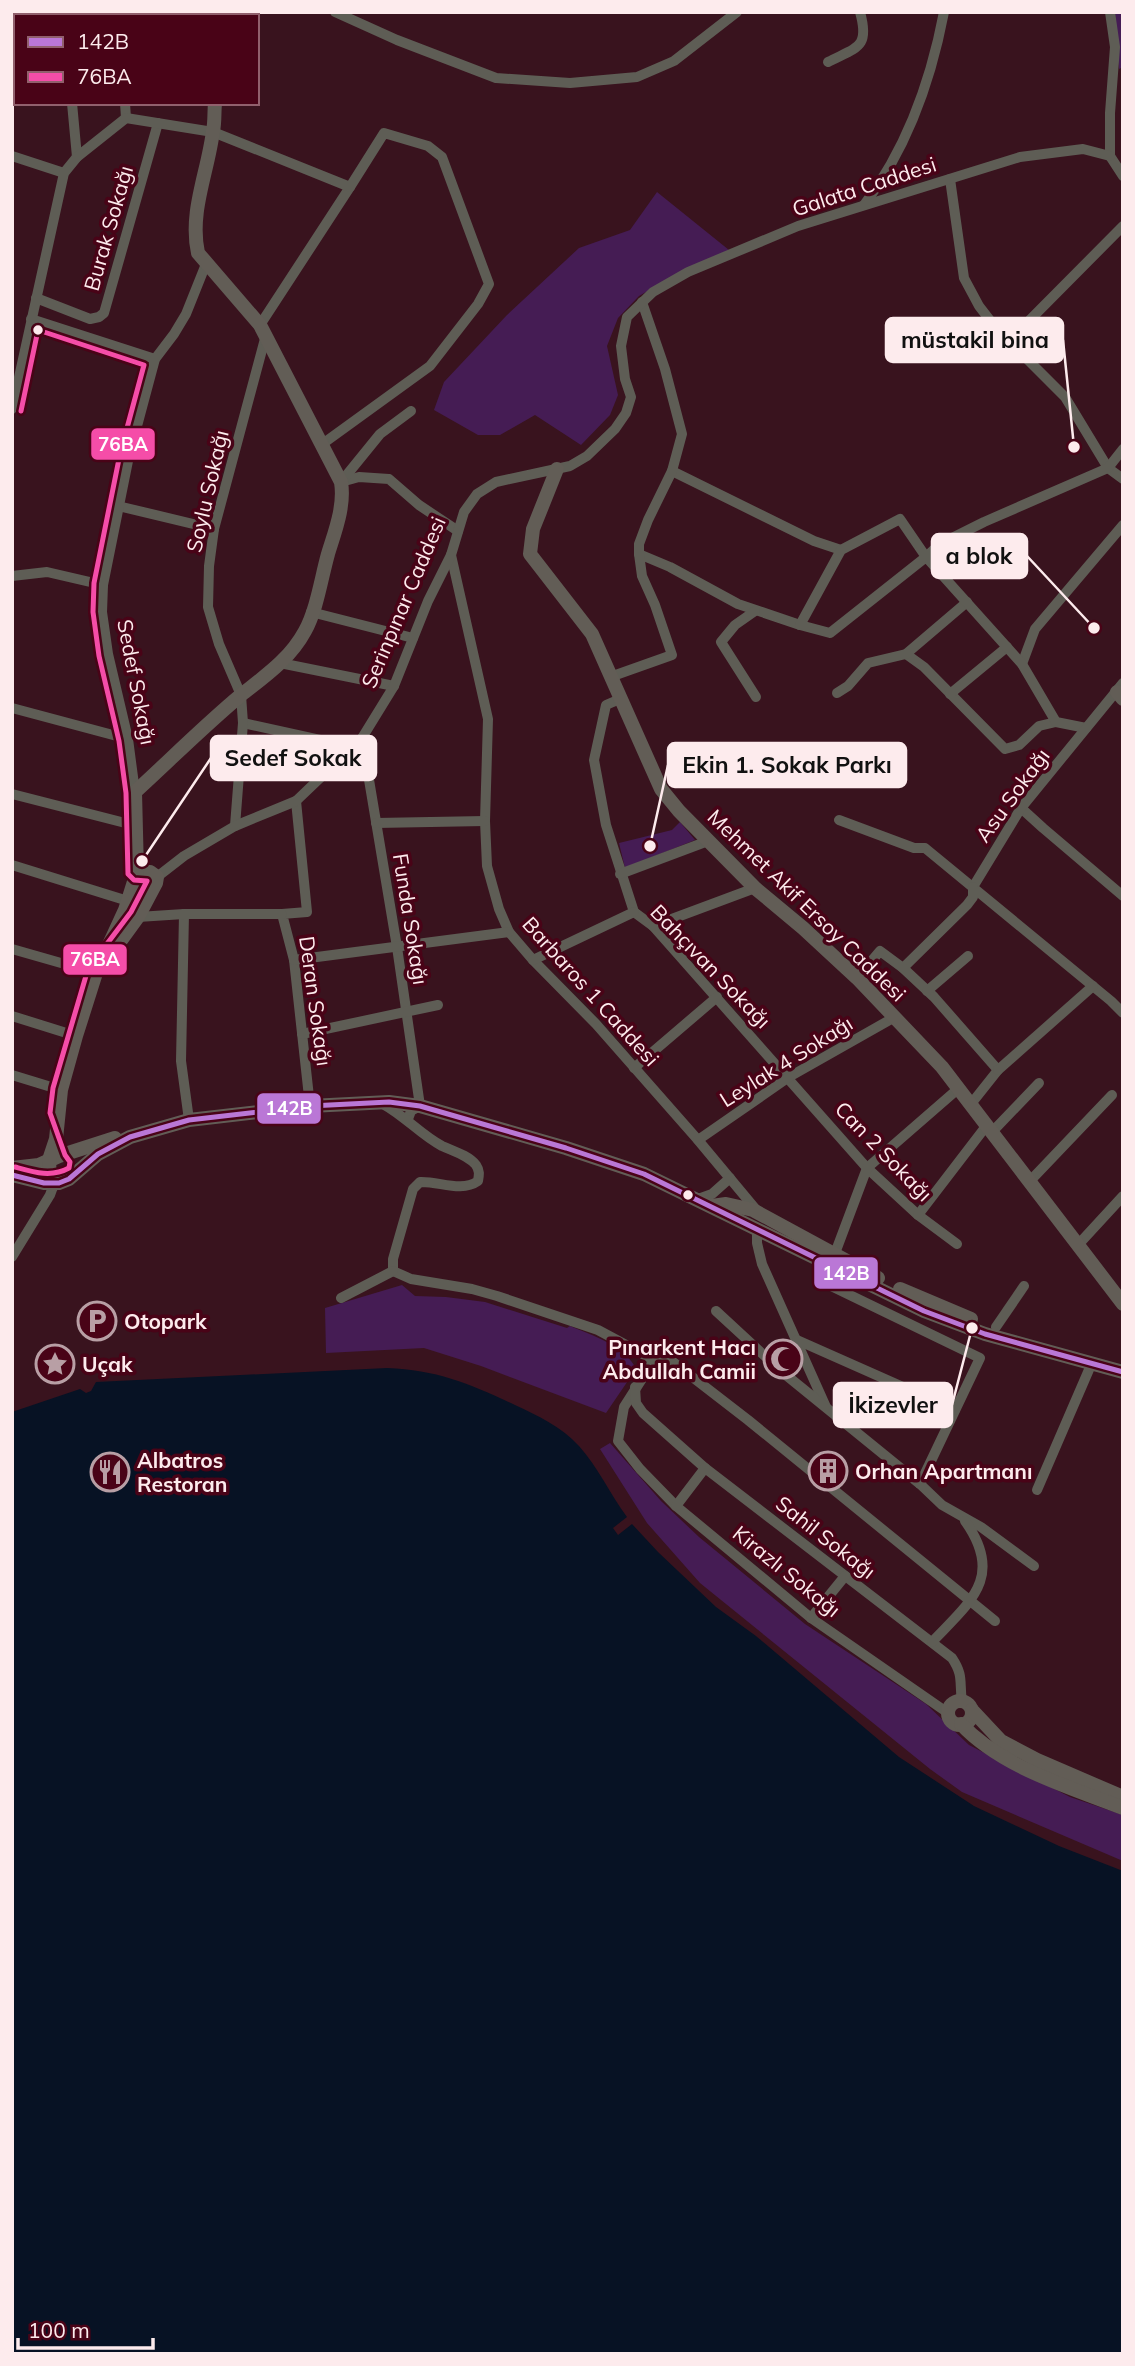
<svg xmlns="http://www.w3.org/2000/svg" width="1135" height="2366" viewBox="0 0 1135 2366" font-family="Mulish,sans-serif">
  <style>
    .green { fill: #451c54 }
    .water { fill: #071224 }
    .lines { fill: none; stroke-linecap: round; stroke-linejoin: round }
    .street { stroke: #5e5d55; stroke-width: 10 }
    .secondary { stroke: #625d56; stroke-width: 14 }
    .bus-1-casing { stroke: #490317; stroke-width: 10 }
    .bus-2-casing { stroke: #490317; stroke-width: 10 }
    .bus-1 { stroke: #ba77d6; stroke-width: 5 }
    .bus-2 { stroke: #f54da8; stroke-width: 5 }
    .bus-dot { fill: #fdebed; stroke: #490317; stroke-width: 2.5 }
    .labels { text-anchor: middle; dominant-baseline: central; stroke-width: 7; stroke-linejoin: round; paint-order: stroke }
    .street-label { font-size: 21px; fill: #fdebed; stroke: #490317 }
    .poi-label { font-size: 21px; font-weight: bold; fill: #fdebed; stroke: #490317; text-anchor: start }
    .leader { fill: none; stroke: #fdebed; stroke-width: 2.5 }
    .callout-dot { fill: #fdebed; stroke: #490317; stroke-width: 2.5 }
    .callout { fill: #fdebed; stroke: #fdebed; stroke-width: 2.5 }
    .callout-label { font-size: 23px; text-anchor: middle; font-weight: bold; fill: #111 }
    .line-badge { stroke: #490317; stroke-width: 2.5 }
    .badge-label { font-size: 19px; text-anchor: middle; font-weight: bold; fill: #fff }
  </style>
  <rect width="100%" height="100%" fill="#39131e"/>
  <g class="green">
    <polygon points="1115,12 1123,12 1123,67 1119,69"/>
    <polygon points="657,192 729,250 679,273 639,296 618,318 607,346 618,395 610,415 581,445 535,415 500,435 478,435 434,410 444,382 507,315 579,248 630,230"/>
    <polygon points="680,822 695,840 625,868 619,843 672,830"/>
    <path d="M402,1285l13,11 31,1 39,5 82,26 3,-2c21,9 56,20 66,43l-30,44 -125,-47 -57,-18 -98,5 -1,-45z"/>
    <polygon points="610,1443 661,1501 699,1537 805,1624 926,1704 969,1745 1070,1797 1123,1815 1123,1861 962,1792 930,1769 700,1583 647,1523 600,1449"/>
  </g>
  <path class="water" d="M387,1368c51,2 83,16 128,37 23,11 46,21 64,41 19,21 31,48 48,71l-14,11 5,7 14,-11 26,28 58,55 40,29 143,121 75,49 85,40 64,25v483h-1111v-942l68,-23 6,4 5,-2 5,-9z"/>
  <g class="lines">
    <g class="street">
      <polyline points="64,12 64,16"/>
      <polyline points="119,12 119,16"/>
      <polyline points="335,12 397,40 496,78 570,83 637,77 674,61 737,12"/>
      <polyline points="1110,12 1115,47 1110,113 1110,156 1123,176"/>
      <path d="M828,62c29,-15 42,-14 32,-50"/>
      <polyline points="72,103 77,157"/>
      <polyline points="125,103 126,118"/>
      <polyline points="12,156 64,173"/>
      <polyline points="950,179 964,278 979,306 996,328 1065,397 1108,468 1123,479"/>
      <path d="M864,205c42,-55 67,-125 80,-193"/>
      <polyline points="36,298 90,319 99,317 104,313 158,123"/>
      <polyline points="31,319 155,359"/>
      <polyline points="260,325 350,187"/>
      <polyline points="1009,341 1123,226"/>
      <polyline points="12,409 64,173 77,157 126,118 213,132 350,187 384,133 428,146 442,157 489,284 478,304 430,366 321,445"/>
      <polyline points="672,471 814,541 841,550"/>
      <polyline points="341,482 359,477 389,479 419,505 458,531"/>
      <polyline points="341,482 380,434 411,411"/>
      <polyline points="118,506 214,529"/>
      <polyline points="639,554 670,567 738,604 800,625"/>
      <polyline points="451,555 488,719 485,821 487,866 499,909 509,932 533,960 596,1024 698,1140 758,1212"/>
      <polyline points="12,576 47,572 103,585"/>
      <polyline points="755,611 735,625 721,642 756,697"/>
      <polyline points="311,612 413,638"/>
      <polyline points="906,654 924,667 1005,749 1019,745 1039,726 1056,722"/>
      <polyline points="280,663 394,686"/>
      <polyline points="1022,664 1035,629 1123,525"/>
      <polyline points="610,677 672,655 655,605 642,576 639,554 639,544 648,520 672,471 682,434 665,369 642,302"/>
      <polyline points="837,693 848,686 868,663 906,654 967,602"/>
      <polyline points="950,694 1007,647"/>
      <polyline points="620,699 606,705 594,760 606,825 634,912"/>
      <polyline points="12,708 128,739"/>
      <polyline points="243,723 352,747"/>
      <polyline points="1086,728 1056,722 1022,664 926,557 900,519 841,550 800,625 830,633 926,557 940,544 984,522 1108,468 1123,449"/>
      <polyline points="362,738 397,947 420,1106 411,1111 408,1119"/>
      <polyline points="135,792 128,739 108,654 102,612 103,585 129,456 155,359 174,334 186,314 206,264"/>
      <polyline points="12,794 137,826"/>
      <polyline points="296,801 307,912 282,914 294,960 310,1106"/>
      <polyline points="1021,808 1043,828 1123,896"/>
      <polyline points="839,820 914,848 925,848 1111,1001 1123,1013"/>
      <polyline points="376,823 485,821"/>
      <polyline points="235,826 243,723 241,695 219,644 208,607 209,566 214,529 266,335"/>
      <polyline points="12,865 128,901"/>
      <polyline points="620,874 708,841"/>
      <polyline points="157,877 184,856 235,826 296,801 362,738 394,686 428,601 451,555 464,512 477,494 496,482 570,466 587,456 615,429 626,413 631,397 625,379 621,346 627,317 653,292 688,272 798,226 1020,157 1083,149 1110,156"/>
      <polyline points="973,887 1021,808 1123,683"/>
      <polyline points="634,912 653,926 867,1168 918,1215 957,1244"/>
      <polyline points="184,914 181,1061 189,1120"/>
      <polyline points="138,917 184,914 282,914"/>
      <polyline points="653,926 755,888"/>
      <polyline points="12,949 96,973"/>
      <polyline points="294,960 509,932"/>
      <polyline points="533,960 634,912"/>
      <polyline points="903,968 967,905 973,897 973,887"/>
      <polyline points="857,978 880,951 903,968 934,997 998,1070 971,1104"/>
      <polyline points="927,991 968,956"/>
      <polyline points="12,1016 76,1036"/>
      <polyline points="302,1034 438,1005"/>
      <polyline points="634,1068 717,997"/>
      <polyline points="998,1070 1093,986"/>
      <polyline points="12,1075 61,1090"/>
      <path d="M383,1104c22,12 38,31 59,42 11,5 26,9 34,19 4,6 3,10 2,16 -17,12 -39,0 -58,1l-7,7 -20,70v12"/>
      <polyline points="992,1132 1039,1083"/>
      <polyline points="698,1140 789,1077 895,1017"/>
      <polyline points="1030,1181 1112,1095"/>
      <polyline points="698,1199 712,1194 730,1178"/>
      <polyline points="918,1215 987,1125"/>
      <polyline points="757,1228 757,1243 762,1264 826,1407"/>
      <polyline points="1077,1246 1123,1196"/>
      <polyline points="834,1256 867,1168 959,1088"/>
      <polyline points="12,1257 50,1195 54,1184"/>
      <polyline points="829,1266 823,1275 827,1284 980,1358 920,1484"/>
      <polyline points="393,1271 411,1279 472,1289 497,1296 598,1330 654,1360 673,1362 748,1420 995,1621"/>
      <polyline points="341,1298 393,1271"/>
      <polyline points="716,1311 781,1371 920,1484 942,1505 981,1527 1034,1566"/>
      <polyline points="996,1327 1024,1286"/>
      <polyline points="797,1340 955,1410"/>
      <polyline points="654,1360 624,1407 618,1441 640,1469 676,1506 811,1618 948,1713"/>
      <path d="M635,1387l1,16 7,10 62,55 247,190c12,18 7,24 10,43"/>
      <polyline points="1037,1490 1091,1365"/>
      <polyline points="676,1506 705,1468"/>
      <polyline points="811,1618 845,1576"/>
      <path d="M932,1642c38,-40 73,-65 33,-121"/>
    </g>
    <g class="secondary">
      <polyline points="220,16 220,12"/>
      <polyline points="557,469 533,529 530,554 592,634 661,789 679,811 755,888 803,928 857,978 942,1067 1123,1304"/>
      <polyline points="1117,692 1123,699"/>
      <polyline points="114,950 138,917 156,883 157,877 150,872 137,872"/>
      <polyline points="12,1168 39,1165 59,1156 115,1138"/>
      <polyline points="12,1175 44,1183 59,1183 69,1179 98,1154 130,1137 189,1120 310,1106 389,1102 420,1106 566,1148 644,1174 924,1311 985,1334 1123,1372"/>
      <path d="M54,1184l-4,-5 -1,-19 7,-21 5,-49 15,-54 20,-63 29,-63 12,-38 -2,-80c35,-32 70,-67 106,-97 24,-19 49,-36 64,-64 12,-22 16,-52 23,-77 7,-23 17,-48 13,-72l-81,-157 -62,-72c-9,-41 10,-81 15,-122 2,-9 1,-18 2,-28"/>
      <polyline points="712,1206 726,1204 753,1210 878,1278"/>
      <polyline points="900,1289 971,1319"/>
      <circle cx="960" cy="1713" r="12"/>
      <polyline points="972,1710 1001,1741 1037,1760 1123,1797"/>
      <path d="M961,1724c40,43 108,63 162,84"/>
    </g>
    <defs>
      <polyline id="bus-1" points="12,1175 44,1183 59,1183 69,1179 98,1154 130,1137 189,1120 310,1106 389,1102 420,1106 566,1148 644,1174 924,1311 985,1334 1123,1372"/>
      <path id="bus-2" d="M15,1167c18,5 36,11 54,1l1,-6 -5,-7 -15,-42 3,-25 35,-119 43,-57 16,-31 -13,-1 -6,-6 -2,-81 -7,-52 -20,-85 -6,-44 1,-29 26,-129 24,-89 -106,-35 -17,81"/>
    </defs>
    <use href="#bus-1" class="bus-1-casing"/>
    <use href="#bus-2" class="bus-2-casing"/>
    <use href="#bus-1" class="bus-1"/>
    <use href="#bus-2" class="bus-2"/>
  </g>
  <defs>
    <symbol id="parking-ring" viewBox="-11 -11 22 22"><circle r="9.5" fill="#490317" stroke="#b89fa5" stroke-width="1.5"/><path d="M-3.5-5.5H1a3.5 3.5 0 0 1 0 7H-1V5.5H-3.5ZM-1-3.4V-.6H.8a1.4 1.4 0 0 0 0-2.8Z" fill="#b89fa5"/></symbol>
    <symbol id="mosque-ring" viewBox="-11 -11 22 22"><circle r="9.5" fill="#490317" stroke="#b89fa5" stroke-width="1.5"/><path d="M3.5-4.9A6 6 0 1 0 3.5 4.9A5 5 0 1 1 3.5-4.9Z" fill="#b89fa5"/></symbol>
    <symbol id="sight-ring" viewBox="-11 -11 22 22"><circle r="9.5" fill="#490317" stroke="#b89fa5" stroke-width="1.5"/><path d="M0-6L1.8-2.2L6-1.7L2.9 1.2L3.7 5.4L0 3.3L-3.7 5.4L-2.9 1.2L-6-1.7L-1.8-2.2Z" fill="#b89fa5"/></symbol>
    <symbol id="building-ring" viewBox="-11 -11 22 22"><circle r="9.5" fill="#490317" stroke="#b89fa5" stroke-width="1.5"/><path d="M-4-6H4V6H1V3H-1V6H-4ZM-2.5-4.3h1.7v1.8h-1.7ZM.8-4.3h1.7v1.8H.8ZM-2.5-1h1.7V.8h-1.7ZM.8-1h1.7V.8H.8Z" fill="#b89fa5"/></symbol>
    <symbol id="restaurant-ring" viewBox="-11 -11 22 22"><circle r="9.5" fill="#490317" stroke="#b89fa5" stroke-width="1.5"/><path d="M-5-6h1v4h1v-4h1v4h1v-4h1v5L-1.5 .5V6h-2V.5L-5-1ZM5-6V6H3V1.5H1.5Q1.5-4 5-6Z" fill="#b89fa5"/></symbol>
  </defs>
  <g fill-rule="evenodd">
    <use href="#parking-ring" x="75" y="1299" width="44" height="44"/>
    <use href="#mosque-ring" x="761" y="1337" width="44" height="44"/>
    <use href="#sight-ring" x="33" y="1342" width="44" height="44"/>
    <use href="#building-ring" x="806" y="1449" width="44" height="44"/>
    <use href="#restaurant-ring" x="88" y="1450" width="44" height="44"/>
  </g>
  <g class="bus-dot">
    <circle cx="38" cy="330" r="6"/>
    <circle cx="688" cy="1195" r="6"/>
  </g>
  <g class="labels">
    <g class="street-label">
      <text transform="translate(864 186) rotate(-18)">Galata Caddesi</text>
      <text transform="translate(108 228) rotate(-74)">Burak Sokağı</text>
      <text transform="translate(207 491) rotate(-77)">Soylu Sokağı</text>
      <text transform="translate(403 602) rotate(-67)">Serinpınar Caddesi</text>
      <text transform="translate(137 682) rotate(79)">Sedef Sokağı</text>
      <text transform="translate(1012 795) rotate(-54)">Asu Sokağı</text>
      <text transform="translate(807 905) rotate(44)">Mehmet Akif Ersoy Caddesi</text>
      <text transform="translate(411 919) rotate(81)">Funda Sokağı</text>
      <text transform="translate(711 966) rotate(46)">Bahçıvan Sokağı</text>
      <text transform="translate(591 991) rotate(48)">Barbaros 1 Caddesi</text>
      <text transform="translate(316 1001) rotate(82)">Deran Sokağı</text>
      <text transform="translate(786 1061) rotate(-32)">Leylak 4 Sokağı</text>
      <text transform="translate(884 1151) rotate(46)">Can 2 Sokağı</text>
      <text transform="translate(826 1537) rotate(38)">Sahil Sokağı</text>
      <text transform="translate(787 1571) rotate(39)">Kirazlı Sokağı</text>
    </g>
    <g class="poi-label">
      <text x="124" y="1321">Otopark</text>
      <text x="756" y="1347" text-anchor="end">Pınarkent Hacı<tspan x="756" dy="24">Abdullah Camii</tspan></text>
      <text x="82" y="1364">Uçak</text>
      <text x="137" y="1460">Albatros<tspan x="137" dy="24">Restoran</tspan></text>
      <text x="855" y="1471">Orhan Apartmanı</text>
    </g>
  </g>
  <path class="leader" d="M1074 447L1063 340M1094 628L1027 556M142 861L211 758M650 846L668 765M972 1328L952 1405"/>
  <g class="callout-dot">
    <circle cx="1074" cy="447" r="7"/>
    <circle cx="1094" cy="628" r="7"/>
    <circle cx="142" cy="861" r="7"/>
    <circle cx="650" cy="846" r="7"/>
    <circle cx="972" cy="1328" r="7"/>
  </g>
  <g class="callout">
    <rect x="886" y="318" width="177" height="44" rx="7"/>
    <rect x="932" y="534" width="95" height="44" rx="7"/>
    <rect x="211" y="736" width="165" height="44" rx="7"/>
    <rect x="668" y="743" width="238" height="44" rx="7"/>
    <rect x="834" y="1383" width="118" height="44" rx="7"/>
  </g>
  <g class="callout-label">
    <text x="975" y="348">müstakil bina</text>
    <text x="979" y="564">a blok</text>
    <text x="293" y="766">Sedef Sokak</text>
    <text x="787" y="773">Ekin 1. Sokak Parkı</text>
    <text x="893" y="1413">İkizevler</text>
  </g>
  <g class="line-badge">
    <rect x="90" y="427" width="66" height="34" rx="7" fill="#f54da8"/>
    <rect x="62" y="943" width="66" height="33" rx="7" fill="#f54da8"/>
    <rect x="256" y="1092" width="66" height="33" rx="7" fill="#ba77d6"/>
    <rect x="813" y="1256" width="66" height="34" rx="7" fill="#ba77d6"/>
  </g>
  <g class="badge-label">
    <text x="123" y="451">76BA</text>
    <text x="95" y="966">76BA</text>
    <text x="289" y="1115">142B</text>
    <text x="846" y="1280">142B</text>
  </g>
  <rect width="1135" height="2366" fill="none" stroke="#fdebed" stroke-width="28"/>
  <rect x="14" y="14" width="245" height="91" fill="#490317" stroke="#91606d" stroke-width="2"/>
  <rect x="28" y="37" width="35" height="10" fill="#ba77d6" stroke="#91606d" stroke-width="2"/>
  <text x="77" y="49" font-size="21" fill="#fdebed">142B</text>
  <rect x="28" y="72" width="35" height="10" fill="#f54da8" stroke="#91606d" stroke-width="2"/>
  <text x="77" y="84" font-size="21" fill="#fdebed">76BA</text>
  <path d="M18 2338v10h135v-10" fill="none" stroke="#fdebed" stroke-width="3.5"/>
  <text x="28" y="2338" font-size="21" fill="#fdebed" stroke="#490317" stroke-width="5" paint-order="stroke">100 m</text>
</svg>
